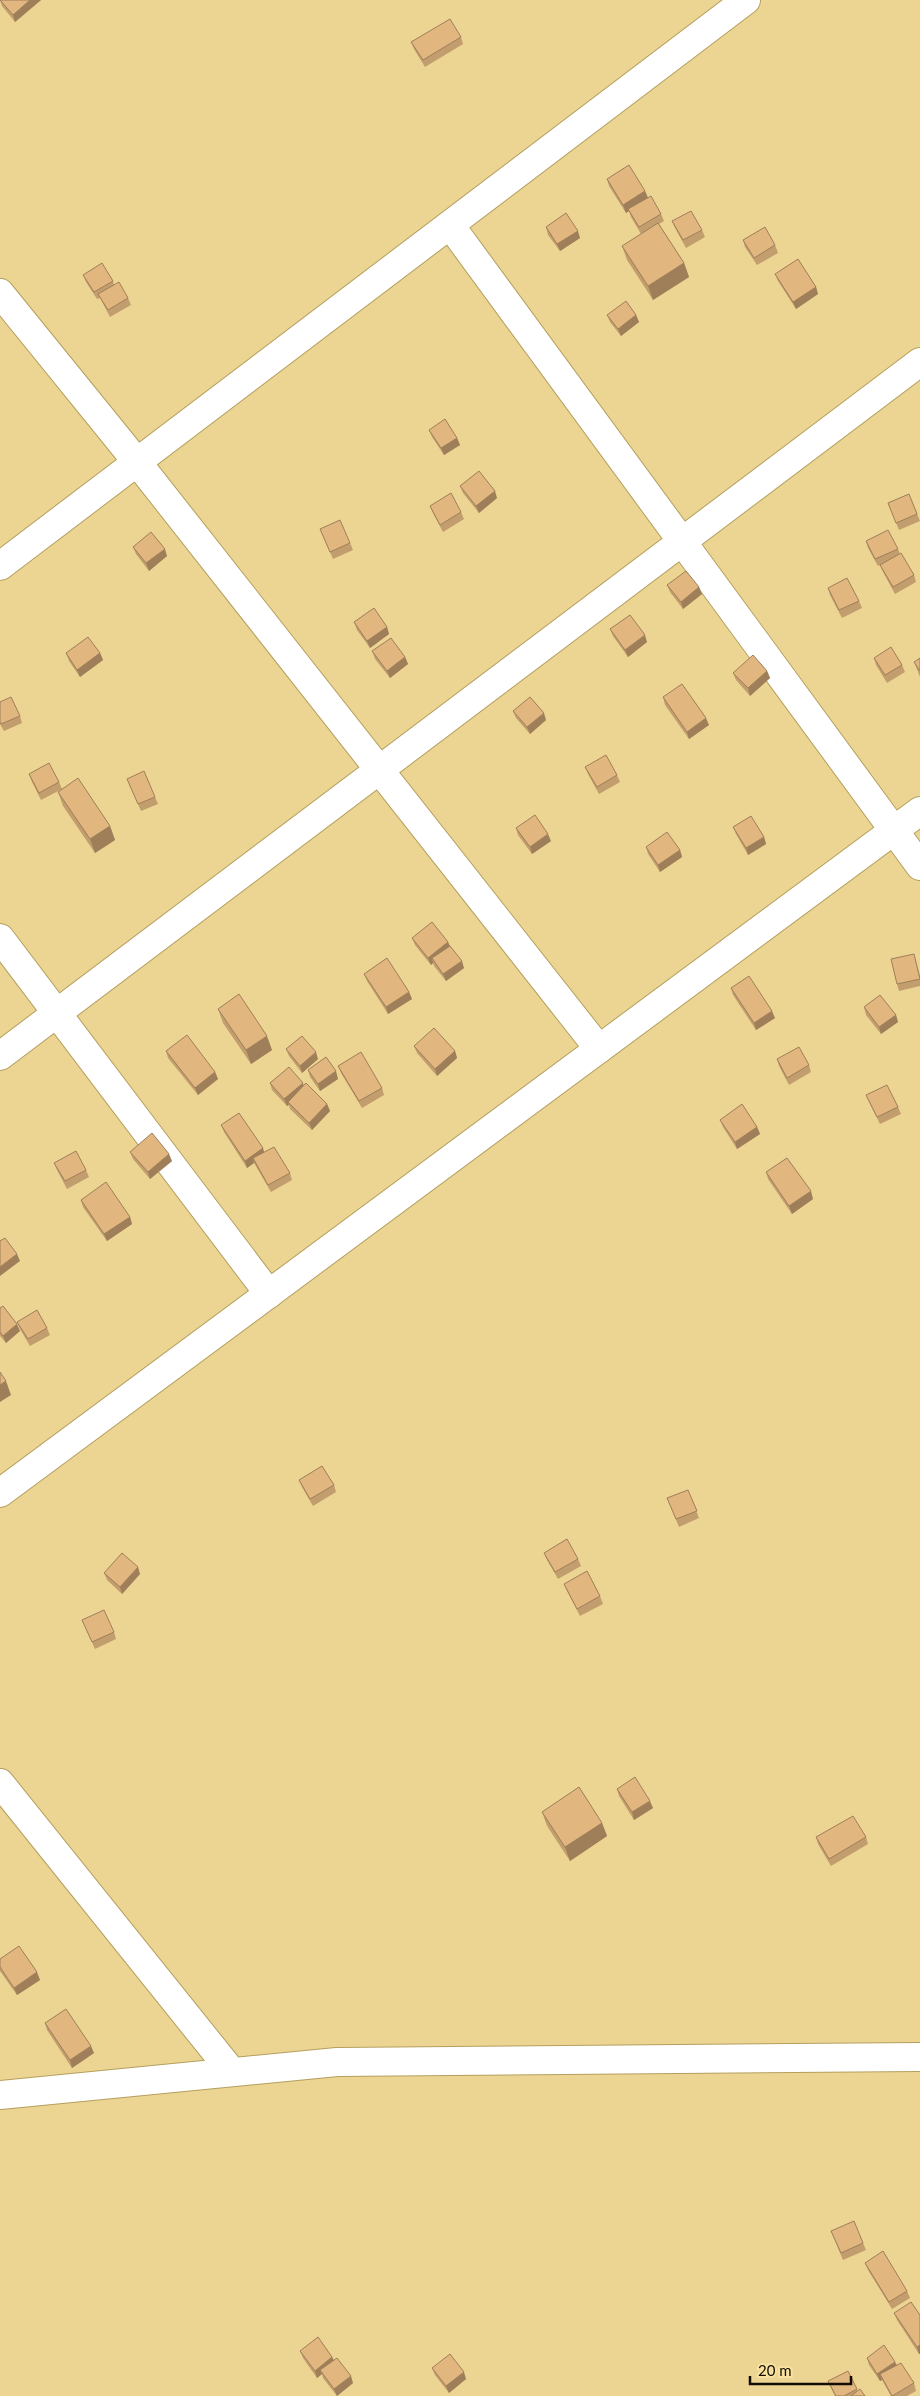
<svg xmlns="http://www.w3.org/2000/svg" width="920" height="2396" viewBox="0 0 920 2396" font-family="Lato,sans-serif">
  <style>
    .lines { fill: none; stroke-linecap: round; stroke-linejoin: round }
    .minor-casing { stroke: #b49f5e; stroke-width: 30 }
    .minor { stroke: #fff; stroke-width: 28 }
    .wall { fill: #c29d6d }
    .shaded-wall { fill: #9e7f59 }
    .building { fill: #e2b67f; stroke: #9e7f59 }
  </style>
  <rect width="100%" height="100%" fill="#ecd593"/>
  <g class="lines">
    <defs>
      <g id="minor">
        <polyline points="450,225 920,866"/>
        <polyline points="0,293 137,462 599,1049"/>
        <polyline points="0,566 746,0"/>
        <polyline points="0,938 269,1294"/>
        <polyline points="0,1056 920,362"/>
        <polyline points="0,1493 920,811"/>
        <polyline points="0,1783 232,2072"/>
        <polyline points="0,2095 337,2062 920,2057"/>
      </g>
    </defs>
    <use href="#minor" class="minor-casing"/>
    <use href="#minor" class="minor"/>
  </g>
  <g class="wall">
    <polygon points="0,0 41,0 15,22 2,6"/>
    <polygon points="461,37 463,44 425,67 414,49 411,42"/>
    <polygon points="607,179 645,191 648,198 661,214 664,221 659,224 684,263 689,277 653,300 627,260 622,246 641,234 631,217 629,211 626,213 609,186"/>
    <polygon points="672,221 702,230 705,237 686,248 675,228"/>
    <polygon points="546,227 580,238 560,251 548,235"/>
    <polygon points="743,240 775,245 778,253 757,265 745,247"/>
    <polygon points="775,274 816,287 818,294 796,309 778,281"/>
    <polygon points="83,275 113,281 114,285 128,298 131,305 110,317 100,298 97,299 86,282"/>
    <polygon points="607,315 636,315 639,322 621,336 610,322"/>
    <polygon points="429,430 457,438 460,445 444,455 432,437"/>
    <polygon points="460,486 497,498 479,513 463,493"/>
    <polygon points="909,494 920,521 899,530 888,503"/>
    <polygon points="430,506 461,512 464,519 443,532 433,513"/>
    <polygon points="320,529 350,543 353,550 333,559"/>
    <polygon points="866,541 898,549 900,554 914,575 916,582 895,594 883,572 880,565 878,566 868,548"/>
    <polygon points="133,547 167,556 149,571 136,554"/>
    <polygon points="667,585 699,587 702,594 683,609 670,592"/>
    <polygon points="828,588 859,601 862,608 842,618 830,595"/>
    <polygon points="354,622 387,627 389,634 370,648 357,630"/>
    <polygon points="610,629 647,642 628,657 613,636"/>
    <polygon points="372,651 405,657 408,664 390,678 375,659"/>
    <polygon points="66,653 100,653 103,660 80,677 69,661"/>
    <polygon points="874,658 902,665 905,672 887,683 876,665"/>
    <polygon points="920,658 920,677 914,662"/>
    <polygon points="767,671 770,678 750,696 736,680 733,673"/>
    <polygon points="663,697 709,725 689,739 665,705"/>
    <polygon points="0,702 20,716 22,723 4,731 0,724"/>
    <polygon points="513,711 546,720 530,734 516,718"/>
    <polygon points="585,767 617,775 620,782 599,794 588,774"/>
    <polygon points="29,774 59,782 62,789 41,800 32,782"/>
    <polygon points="127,779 155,797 158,804 141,811"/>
    <polygon points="58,792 110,826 115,840 95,853 63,806"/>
    <polygon points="733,827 764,837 766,844 748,855 736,834"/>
    <polygon points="516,828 551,841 532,854 518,835"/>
    <polygon points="646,847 680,850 682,857 660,872 648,854"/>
    <polygon points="412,938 448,942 450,946 464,968 446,981 434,966 433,963 431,965 415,945"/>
    <polygon points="914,954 920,976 920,986 899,991 897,984"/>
    <polygon points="364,974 409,992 412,999 388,1014 367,981"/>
    <polygon points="731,988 775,1018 756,1030 733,995"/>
    <polygon points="864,1007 896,1015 898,1022 881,1034 866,1015"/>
    <polygon points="218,1009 272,1050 251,1064 223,1023"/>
    <polygon points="414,1046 455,1051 457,1058 437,1076 417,1053"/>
    <polygon points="286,1049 318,1059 302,1073 289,1056"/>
    <polygon points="166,1051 215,1072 218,1079 198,1095 168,1058"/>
    <polygon points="777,1059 809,1065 811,1072 789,1085 779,1066"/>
    <polygon points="338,1066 382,1088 384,1095 362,1108 341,1073"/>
    <polygon points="308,1070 338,1079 320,1091 310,1077"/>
    <polygon points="270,1083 304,1085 327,1104 330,1111 312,1130 290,1109 289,1105 287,1106 272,1090"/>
    <polygon points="866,1095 898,1107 901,1114 880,1124 869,1102"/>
    <polygon points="720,1120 757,1127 760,1134 737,1149 723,1127"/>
    <polygon points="221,1125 264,1152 290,1173 292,1180 271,1192 254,1163 247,1168 224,1132"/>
    <polygon points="130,1152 172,1161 150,1179 133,1159"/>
    <polygon points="54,1163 86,1170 89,1177 67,1189 57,1170"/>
    <polygon points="766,1172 813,1199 792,1214 768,1179"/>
    <polygon points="81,1200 130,1217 132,1224 107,1241 83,1207"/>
    <polygon points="0,1308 20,1331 6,1343 0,1336"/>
    <polygon points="17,1322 47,1328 50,1335 30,1346 20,1329"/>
    <polygon points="299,1480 334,1485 336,1492 313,1506 302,1487"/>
    <polygon points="688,1490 699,1518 679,1527 667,1498"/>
    <polygon points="544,1553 578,1559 581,1566 558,1579 547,1560"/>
    <polygon points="104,1573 140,1574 122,1594 107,1580"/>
    <polygon points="564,1584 600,1596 603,1604 580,1616 567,1591"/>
    <polygon points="82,1620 114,1632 116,1639 95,1649"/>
    <polygon points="617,1789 653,1808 634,1820 619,1796"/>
    <polygon points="542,1812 602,1823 607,1836 570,1861 547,1826"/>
    <polygon points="816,1837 866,1837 868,1844 831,1866 818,1844"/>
    <polygon points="0,1959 40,1980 17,1995 0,1971"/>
    <polygon points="45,2023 94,2053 72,2068 47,2030"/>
    <polygon points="831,2231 863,2243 866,2250 843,2260"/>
    <polygon points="865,2263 907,2291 910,2298 892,2309 868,2270"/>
    <polygon points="894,2313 920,2315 920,2354 919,2354 897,2320"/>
    <polygon points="300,2351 332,2357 334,2360 353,2383 337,2396 323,2378 322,2374 317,2378 303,2358"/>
    <polygon points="867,2358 895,2362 897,2365 914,2383 916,2391 907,2396 891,2396 882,2380 880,2381 869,2365"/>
    <polygon points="432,2368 466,2379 449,2393 435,2375"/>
    <polygon points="828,2381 857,2389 858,2391 865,2396 835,2396 831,2388"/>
  </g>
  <g class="shaded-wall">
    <polygon points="30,0 41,0 15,22 13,15"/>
    <polygon points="645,191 648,198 626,213 623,205"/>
    <polygon points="578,231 580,238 560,251 557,244"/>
    <polygon points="684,263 689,277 653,300 648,286"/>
    <polygon points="816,287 818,294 796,309 793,302"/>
    <polygon points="636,315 639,322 621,336 618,329"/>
    <polygon points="457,438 460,445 444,455 441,448"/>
    <polygon points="495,491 497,498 479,513 476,506"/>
    <polygon points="165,549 167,556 149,571 146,563"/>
    <polygon points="699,587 702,594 683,609 681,602"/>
    <polygon points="387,627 389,634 370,648 367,641"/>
    <polygon points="645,635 647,642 628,657 625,650"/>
    <polygon points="100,653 103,660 80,677 77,670"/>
    <polygon points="405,657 408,664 390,678 387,671"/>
    <polygon points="767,671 770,678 750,696 748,688"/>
    <polygon points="544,713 546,720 530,734 527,727"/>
    <polygon points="706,718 709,725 689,739 687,732"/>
    <polygon points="110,826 115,840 95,853 90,839"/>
    <polygon points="548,834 551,841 532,854 530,847"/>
    <polygon points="764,837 766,844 748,855 746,848"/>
    <polygon points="680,850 682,857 660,872 658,865"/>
    <polygon points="448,942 451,949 432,958 433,963 431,965 428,958"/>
    <polygon points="462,961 464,968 446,981 443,974"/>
    <polygon points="409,992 412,999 388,1014 386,1007"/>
    <polygon points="772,1011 775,1018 756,1030 754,1023"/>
    <polygon points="896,1015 898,1022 881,1034 879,1027"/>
    <polygon points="267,1036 272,1050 251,1064 246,1050"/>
    <polygon points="455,1051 457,1058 437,1076 435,1069"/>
    <polygon points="316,1052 318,1059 302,1073 300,1066"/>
    <polygon points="336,1071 338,1079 320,1091 318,1084"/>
    <polygon points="215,1072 218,1079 198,1095 195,1088"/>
    <polygon points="303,1083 305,1090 288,1102 289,1105 287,1106 284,1099"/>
    <polygon points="327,1104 330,1111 312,1130 309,1123"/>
    <polygon points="757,1127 760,1134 737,1149 735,1142"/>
    <polygon points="263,1148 265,1155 253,1158 254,1163 247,1168 245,1161"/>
    <polygon points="169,1154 172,1161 150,1179 148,1172"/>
    <polygon points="811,1191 813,1199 792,1214 789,1206"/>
    <polygon points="130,1217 132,1224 107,1241 104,1234"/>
    <polygon points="17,1254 20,1261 0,1276 0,1267"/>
    <polygon points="17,1324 20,1331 6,1343 3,1336"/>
    <polygon points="6,1381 11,1395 0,1402 0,1385"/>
    <polygon points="138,1567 140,1574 122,1594 120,1587"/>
    <polygon points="650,1801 653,1808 634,1820 632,1812"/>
    <polygon points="602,1823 607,1836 570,1861 565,1847"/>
    <polygon points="37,1972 40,1980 17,1995 14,1988"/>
    <polygon points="91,2046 94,2053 72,2068 70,2060"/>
    <polygon points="920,2345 920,2354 919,2354 917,2347"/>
    <polygon points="332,2357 335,2364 320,2370 322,2374 317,2378 315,2371"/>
    <polygon points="895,2362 898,2369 880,2374 882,2380 880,2381 877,2374"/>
    <polygon points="464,2372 466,2379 449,2393 446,2386"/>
    <polygon points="351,2376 353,2383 337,2396 334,2389"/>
  </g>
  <g class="building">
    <polygon points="0,0 30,0 13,15"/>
    <polygon points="450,19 461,37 423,60 411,42"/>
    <polygon points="629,165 645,191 623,205 607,179"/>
    <polygon points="651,196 661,214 639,227 628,209"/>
    <polygon points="691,211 702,230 683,240 672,221"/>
    <polygon points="566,213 578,231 557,244 546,227"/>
    <polygon points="658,223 684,263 648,286 622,246"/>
    <polygon points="765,227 775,245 754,258 743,240"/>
    <polygon points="798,259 816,287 793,302 775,274"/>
    <polygon points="102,263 113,281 94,292 83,275"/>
    <polygon points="119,282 128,298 108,310 98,294"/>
    <polygon points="626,301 636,315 618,329 607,315"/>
    <polygon points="445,419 457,438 441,448 429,430"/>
    <polygon points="479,471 495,491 476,506 460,486"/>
    <polygon points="451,493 461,512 440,525 430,506"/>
    <polygon points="909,494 917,514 896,523 888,503"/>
    <polygon points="340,520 350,543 330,552 320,529"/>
    <polygon points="888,530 898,549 875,559 866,541"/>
    <polygon points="151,532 165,549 146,563 133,547"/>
    <polygon points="901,553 914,575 893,587 880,565"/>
    <polygon points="686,571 699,587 681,602 667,585"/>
    <polygon points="847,578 859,601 839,610 828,588"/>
    <polygon points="374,608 387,627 367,641 354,622"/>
    <polygon points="630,615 645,635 625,650 610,629"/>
    <polygon points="88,637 100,653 77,670 66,653"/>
    <polygon points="391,638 405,657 387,671 372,651"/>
    <polygon points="891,647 902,665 885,675 874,658"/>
    <polygon points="753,655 767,671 748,688 733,673"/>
    <polygon points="920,658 920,671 914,662"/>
    <polygon points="682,684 706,718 687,732 663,697"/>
    <polygon points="11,697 20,716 1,724 0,722 0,702"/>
    <polygon points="530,697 544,713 527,727 513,711"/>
    <polygon points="606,755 617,775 597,787 585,767"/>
    <polygon points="49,763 59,782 39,793 29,774"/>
    <polygon points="144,771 155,797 138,804 127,779"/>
    <polygon points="78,778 110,826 90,839 58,792"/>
    <polygon points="535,815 548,834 530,847 516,828"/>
    <polygon points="751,816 764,837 746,848 733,827"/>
    <polygon points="667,832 680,850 658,865 646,847"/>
    <polygon points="432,922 448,942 428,958 412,938"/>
    <polygon points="450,946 462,961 443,974 432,958"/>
    <polygon points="914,954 920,979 897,984 891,959"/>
    <polygon points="387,958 409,992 386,1007 364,974"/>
    <polygon points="749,976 772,1011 754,1023 731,988"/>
    <polygon points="239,994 267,1036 246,1050 218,1009"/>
    <polygon points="880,995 896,1015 879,1027 864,1007"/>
    <polygon points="434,1028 455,1051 435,1069 414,1046"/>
    <polygon points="187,1035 215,1072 195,1088 166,1051"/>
    <polygon points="302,1036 316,1052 300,1066 286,1049"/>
    <polygon points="799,1047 809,1065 787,1078 777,1059"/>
    <polygon points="361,1052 382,1088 359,1101 338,1066"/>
    <polygon points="326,1057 336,1071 318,1084 308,1070"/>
    <polygon points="289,1067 303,1083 284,1099 270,1083"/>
    <polygon points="306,1083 327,1104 309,1123 288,1102"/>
    <polygon points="887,1085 898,1107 877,1117 866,1095"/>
    <polygon points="742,1104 757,1127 735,1142 720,1120"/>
    <polygon points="239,1113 263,1148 245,1161 221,1125"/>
    <polygon points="152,1133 169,1154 148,1172 130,1152"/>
    <polygon points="274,1147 290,1173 268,1185 253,1158"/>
    <polygon points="76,1151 86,1170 65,1181 54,1163"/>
    <polygon points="787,1158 811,1191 789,1206 766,1172"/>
    <polygon points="106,1182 130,1217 104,1234 81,1200"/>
    <polygon points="5,1238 17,1254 0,1267 0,1241"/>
    <polygon points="3,1306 17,1324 3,1336 0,1332 0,1308"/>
    <polygon points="37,1310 47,1328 28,1339 17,1322"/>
    <polygon points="0,1372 6,1381 0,1385"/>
    <polygon points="322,1466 334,1485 310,1499 299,1480"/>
    <polygon points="688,1490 697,1511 676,1519 667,1498"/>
    <polygon points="567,1539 578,1559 555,1572 544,1553"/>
    <polygon points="122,1553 138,1567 120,1587 104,1573"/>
    <polygon points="587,1571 600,1596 577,1609 564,1584"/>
    <polygon points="104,1610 114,1632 92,1642 82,1620"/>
    <polygon points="635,1777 650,1801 632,1812 617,1789"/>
    <polygon points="579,1787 602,1823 565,1847 542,1812"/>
    <polygon points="853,1816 866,1837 829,1859 816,1837"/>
    <polygon points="19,1946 37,1972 14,1988 0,1967 0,1959"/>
    <polygon points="66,2009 91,2046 70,2060 45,2023"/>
    <polygon points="854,2221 863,2243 841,2253 831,2231"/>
    <polygon points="883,2251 907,2291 889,2302 865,2263"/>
    <polygon points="911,2302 920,2315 920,2345 917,2347 894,2313"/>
    <polygon points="318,2337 332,2357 315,2371 300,2351"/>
    <polygon points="884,2345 895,2362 877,2374 867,2358"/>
    <polygon points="450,2354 464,2372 446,2386 432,2368"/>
    <polygon points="337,2358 351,2376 334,2389 320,2370"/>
    <polygon points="901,2363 914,2383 892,2396 880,2374"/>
    <polygon points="848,2371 857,2389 844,2396 836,2396 828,2381"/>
    <polygon points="860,2389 865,2396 851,2396"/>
  </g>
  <path d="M750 2376v8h101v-8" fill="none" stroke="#140c00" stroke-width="2.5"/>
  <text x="758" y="2376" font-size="15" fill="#140c00" stroke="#f9e2a0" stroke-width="4" paint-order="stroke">20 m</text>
</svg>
